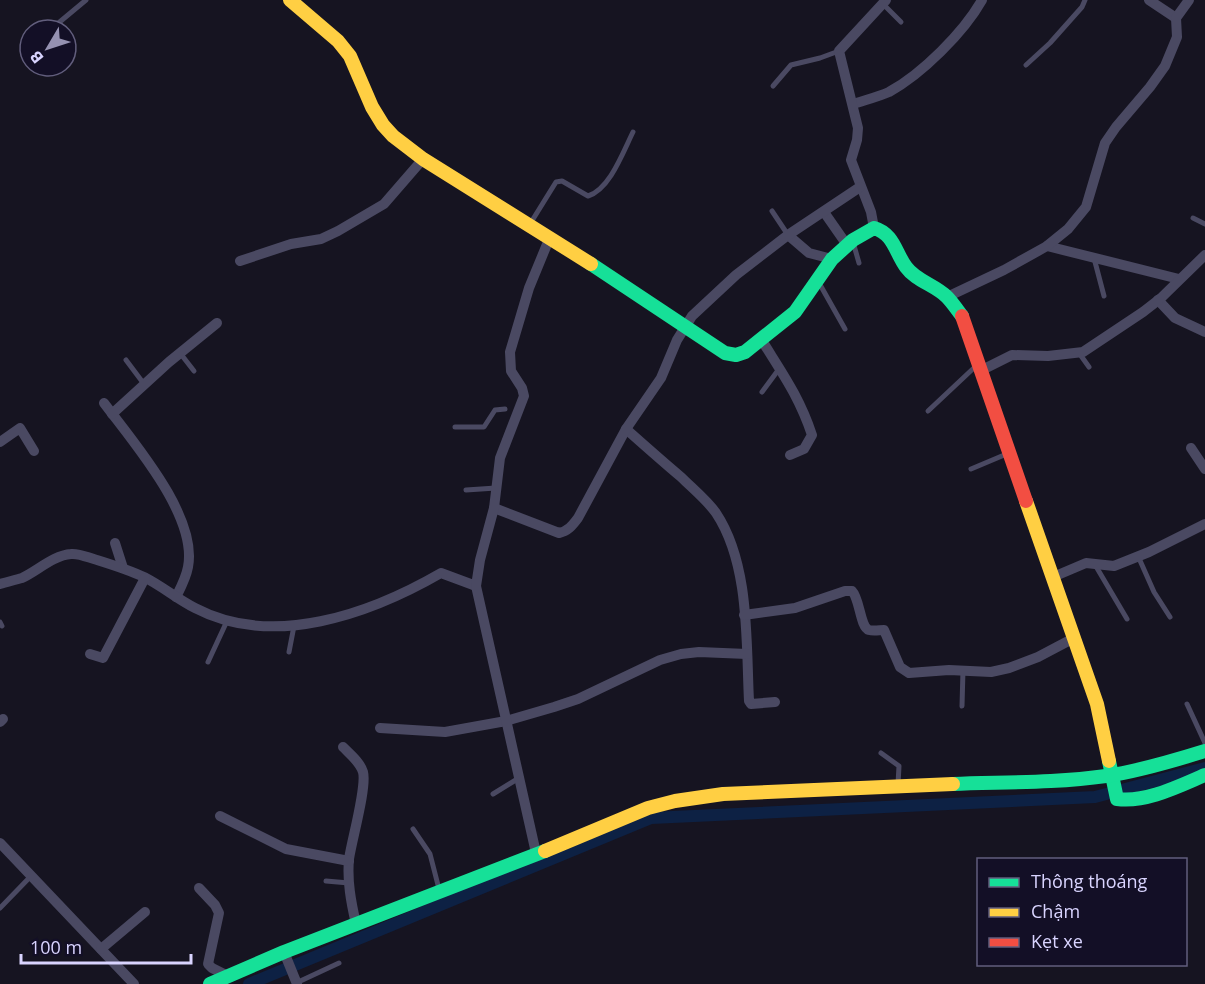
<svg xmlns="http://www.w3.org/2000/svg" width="1205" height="984" viewBox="0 0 1205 984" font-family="'Open Sans',sans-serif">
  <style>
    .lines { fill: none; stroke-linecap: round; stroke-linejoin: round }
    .canal { stroke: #0d2144; stroke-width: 12 }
    .lane { stroke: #4a4962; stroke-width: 5 }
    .street { stroke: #4a4962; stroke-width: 10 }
    .fast { stroke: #16e098; stroke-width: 14 }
    .slow { stroke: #ffcf43; stroke-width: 14 }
    .jam { stroke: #f24e42; stroke-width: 14 }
  </style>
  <rect width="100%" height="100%" fill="#161421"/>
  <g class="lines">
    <polyline class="canal" points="249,984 651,818 1095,797 1205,768"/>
    <g class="lane">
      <polyline points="883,4 901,22"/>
      <polyline points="50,30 86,0"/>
      <polyline points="1026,65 1050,43 1082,7 1085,0"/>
      <polyline points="773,86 791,65 820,58 839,51"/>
      <polyline points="772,211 788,235"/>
      <polyline points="1193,218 1205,224"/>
      <path d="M530,224l26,-42 6,-1 26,15c22,-7 35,-44 45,-64"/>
      <polyline points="853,242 859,263"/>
      <polyline points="1094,258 1104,296"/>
      <polyline points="818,281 845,329"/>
      <polyline points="180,353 194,371"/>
      <polyline points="1079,353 1089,367"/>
      <polyline points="126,360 144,384"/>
      <polyline points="762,392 779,369"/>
      <polyline points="928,411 977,365"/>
      <polyline points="455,427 484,427 495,410 505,409"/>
      <polyline points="971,469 1009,453"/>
      <polyline points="466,490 496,488"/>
      <polyline points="1138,556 1154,592 1170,617"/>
      <polyline points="1094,563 1127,619"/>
      <polyline points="0,622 2,626"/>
      <polyline points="289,652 294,626"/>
      <polyline points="208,662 227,621"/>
      <polyline points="1187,704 1205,743"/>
      <polyline points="962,706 963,670"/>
      <polyline points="881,753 899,766 898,784"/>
      <polyline points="493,794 519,778"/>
      <polyline points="413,829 430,854 439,889"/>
      <polyline points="326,881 349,883"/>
      <polyline points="0,908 32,875"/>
      <polyline points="296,983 339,963"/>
    </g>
    <g class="street">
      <polyline points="1149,0 1176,18"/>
      <path d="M853,104c12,-4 25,-7 36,-12 33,-18 75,-60 93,-92"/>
      <polyline points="824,212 847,245"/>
      <polyline points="874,228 871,212 851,160 857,140 858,128 839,51 886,0"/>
      <polyline points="788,235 809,253 832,259"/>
      <polyline points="1047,246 1179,279"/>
      <polyline points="240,261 291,244 321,239 338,231 384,204 423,159"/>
      <polyline points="947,297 1004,270 1047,246 1068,229 1086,207 1105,143 1116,127 1150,87 1165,66 1177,37 1176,18 1189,0"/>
      <polyline points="1158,300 1175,318 1205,332"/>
      <path d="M761,339c21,34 38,57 51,96l-8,14 -14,6"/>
      <polyline points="982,370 1012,355 1048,356 1083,352 1143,312 1161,298 1205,255"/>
      <path d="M104,403c29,39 94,113 84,164 -2,11 -7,20 -12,30"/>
      <polyline points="112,414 169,362 217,323"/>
      <path d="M626,429c18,16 36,32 55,48 11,11 26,23 35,36 34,51 30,129 33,188l2,3 24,-2"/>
      <polyline points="0,442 20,428 34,451"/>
      <polyline points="1191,448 1205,469"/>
      <path d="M494,508l65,25c9,-2 13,-7 19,-15l48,-89 35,-51 16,-38 15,-24 44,-41 52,-40 72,-48"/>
      <polyline points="115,543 123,568"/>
      <polyline points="1053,577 1086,563 1114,566 1149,552 1205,524"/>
      <path d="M0,584c7,-2 15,-4 22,-6 15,-7 32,-23 49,-24 8,-1 18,4 26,6 16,5 32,10 47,17 18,9 33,22 51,31 78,41 175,6 246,-35l35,13"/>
      <path d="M744,615l51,-7 50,-17h7c8,8 8,36 17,39 4,1 11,0 15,0l16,37 9,6 40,-3 42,2 18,-4 29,-11 36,-19"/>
      <polyline points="90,654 103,658 145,578"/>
      <polyline points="0,722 3,719"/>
      <polyline points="380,728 445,732 506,721 554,707 578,699 660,660 681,654 699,652 747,654"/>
      <path d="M343,747c7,7 17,15 20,25 4,15 -11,67 -14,87 -2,22 2,43 7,65"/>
      <polyline points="220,816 286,849 349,861"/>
      <polyline points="0,843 134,984"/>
      <polyline points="536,853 476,586 480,560 494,508 500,458 524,396 522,388 511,371 510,352 529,288 550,237"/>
      <polyline points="199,888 215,905 219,913 208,964 212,968 228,976"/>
      <polyline points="101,949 145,912"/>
      <polyline points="284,952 297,984"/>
    </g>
    <g class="fast">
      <path d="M591,264l134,89 11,2 9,-3 50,-40 37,-53 21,-19 21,-12c20,6 21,24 32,39 10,14 29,18 41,30 6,6 10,13 15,19"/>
      <path d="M1109,761l8,38c29,4 62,-13 88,-24"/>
      <path d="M953,784c51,-2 103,-1 153,-8 34,-5 67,-15 99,-25"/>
      <polyline points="210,984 284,952 545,851"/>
    </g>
    <g class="slow">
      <polyline points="290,0 338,41 350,56 372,107 383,125 393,136 423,159 591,264"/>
      <polyline points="1026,501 1097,704 1109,761"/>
      <polyline points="545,851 648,808 675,801 723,794 953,784"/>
    </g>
    <polyline class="jam" points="962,316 1026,501"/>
  </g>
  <rect x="977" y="858" width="210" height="108" fill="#130f26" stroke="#625e7d" stroke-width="1.5"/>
  <rect x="989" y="878" width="30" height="9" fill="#16e098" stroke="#625e7d" stroke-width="1.5"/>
  <text x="1031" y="888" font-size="18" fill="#d9d4ff">Thông thoáng</text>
  <rect x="989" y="908" width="30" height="9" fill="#ffcf43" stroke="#625e7d" stroke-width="1.5"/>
  <text x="1031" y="918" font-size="18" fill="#d9d4ff">Chậm</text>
  <rect x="989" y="938" width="30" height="9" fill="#f24e42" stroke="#625e7d" stroke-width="1.5"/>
  <text x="1031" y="948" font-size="18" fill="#d9d4ff">Kẹt xe</text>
  <g transform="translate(48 48) rotate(231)"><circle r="28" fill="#130f26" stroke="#625e7d" stroke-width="1.5"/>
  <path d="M0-4.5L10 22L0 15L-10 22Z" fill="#9591b1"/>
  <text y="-9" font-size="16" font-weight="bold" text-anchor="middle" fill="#d9d4ff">B</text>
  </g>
  <path d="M21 954v9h170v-9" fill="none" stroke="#d9d4ff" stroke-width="3"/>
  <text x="30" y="954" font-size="18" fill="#d9d4ff" stroke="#130f26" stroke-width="4.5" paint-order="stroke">100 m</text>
</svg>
